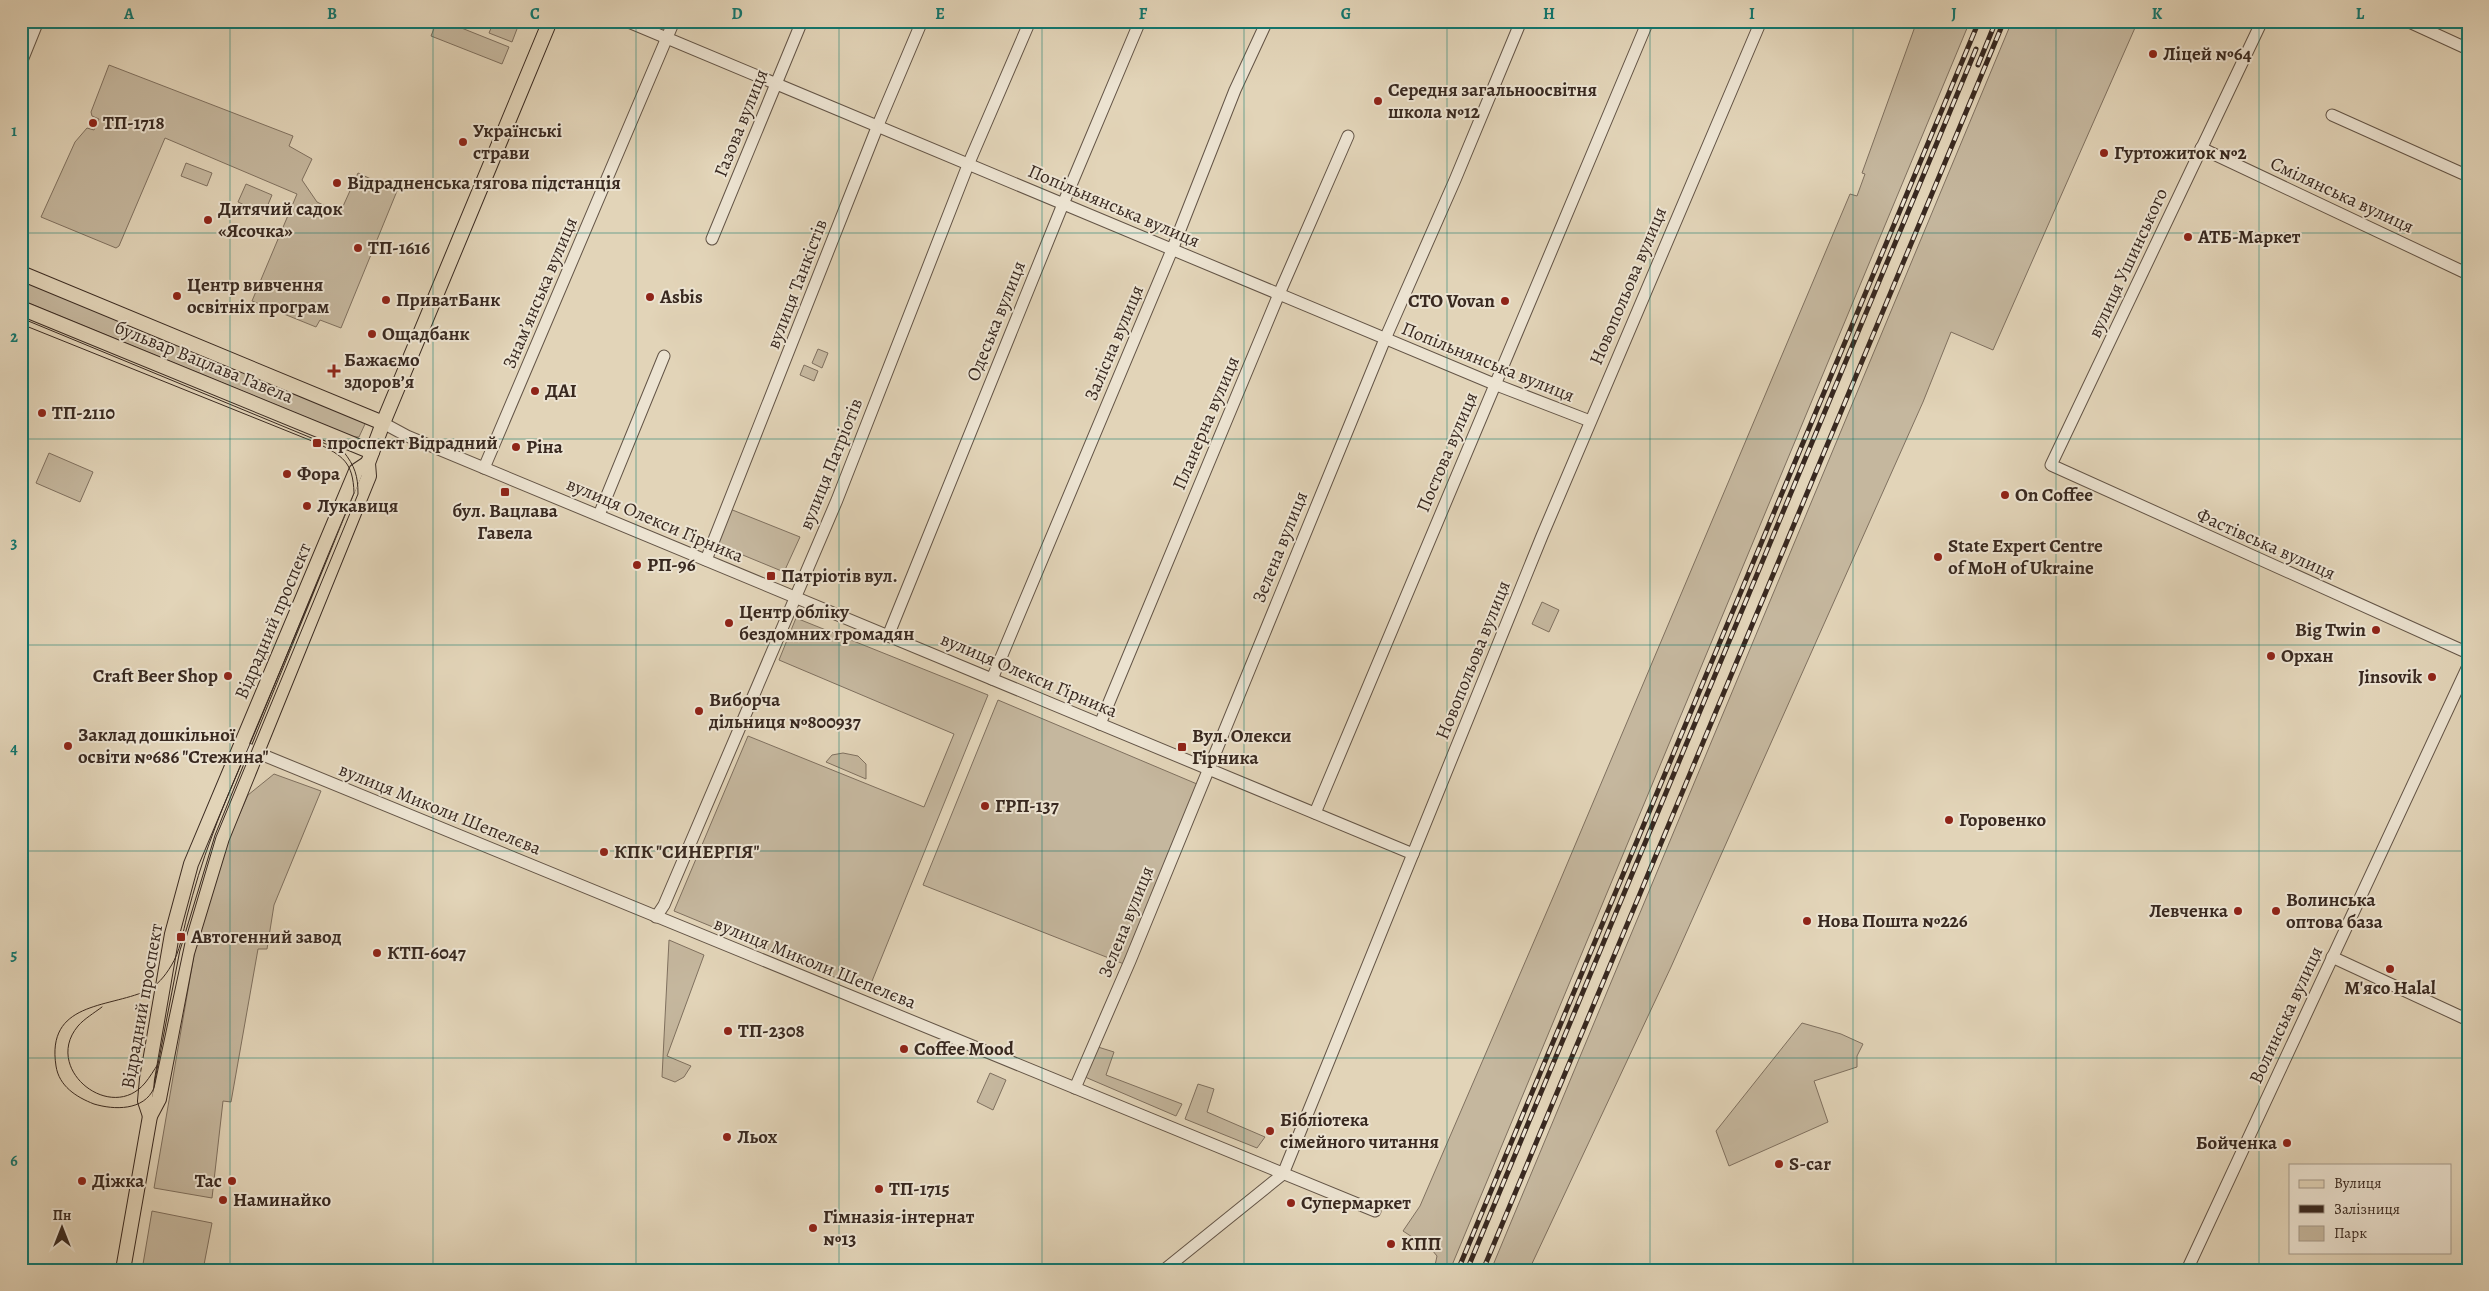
<svg xmlns="http://www.w3.org/2000/svg" width="2489" height="1291" viewBox="0 0 2489 1291" font-family="Alegreya,serif">
  <style>
    .green { fill: #c5b79e; stroke: #7f705f }
    .lines { fill: none; stroke-linecap: round; stroke-linejoin: round }
    .minor-casing { stroke: #635446; stroke-width: 13 }
    .major-casing { stroke: #392920; stroke-width: 16 }
    .minor { stroke: #ece3d1; stroke-width: 11 }
    .major { stroke: #e2d4b8; stroke-width: 14 }
    .tram { stroke: #392920; stroke-width: 1 }
    .rail-casing { stroke: #392920; stroke-width: 5 }
    .rail { stroke: #ece3d1; stroke-width: 3; stroke-dasharray: 9; stroke-linecap: butt }
    .grid { fill: none; stroke: #0f766e; stroke-width: 1; stroke-opacity: 0.55 }
    .poi-dot { fill: #8f2418; stroke: #ece3d1; stroke-width: 2 }
    .labels { text-anchor: middle; dominant-baseline: central; stroke-width: 4; stroke-linejoin: round; paint-order: stroke }
    .poi-label { font-size: 19px; font-weight: bold; fill: #392920; stroke: #ece3d1; text-anchor: start }
    .street-label { font-size: 19px; fill: #392920; stroke: #ece3d1 }
    .neatline { fill: none; stroke: #0f766e; stroke-width: 2 }
    .grid-label { font-size: 16px; text-anchor: middle; font-weight: bold; fill: #0f766e }
  </style>
  <rect width="100%" height="100%" fill="#e2d4b8"/>
  <filter id="stains"><feTurbulence type="fractalNoise" baseFrequency=".004" numOctaves="4"/><feColorMatrix values="0 0 0 0 .2 0 0 0 0 .09 0 0 0 0 .02 0 0 0 .5 -.17"/></filter>
  <radialGradient id="worn" r=".72"><stop offset=".6" stop-color="#630" stop-opacity="0"/><stop offset="1" stop-color="#630" stop-opacity=".3"/></radialGradient>
  <g class="green">
    <polygon points="437,21 444,21 509,47 502,64 431,36"/>
    <polygon points="494,21 520,21 512,42 489,33"/>
    <polygon points="1917,21 1970,21 1450,1270 1434,1270 1437,1256 1432,1250 1403,1231 1420,1206 1554,895 1850,194 1857,196 1865,174 1862,173"/>
    <polygon points="2012,21 2138,21 1993,350 1951,332 1923,402 1671,967 1529,1270 1491,1270"/>
    <polygon points="109,65 293,136 289,146 312,159 302,180 317,202 340,213 358,173 397,191 341,328 320,320 316,327 252,301 297,194 165,138 119,246 116,248 41,217 75,142 87,128 94,130 99,119 92,116 91,112"/>
    <polygon points="186,163 212,173 207,186 181,176"/>
    <polygon points="246,184 272,195 264,214 238,202"/>
    <polygon points="21,278 362,419 365,424 359,437 354,437 21,300"/>
    <polygon points="818,349 828,353 822,368 812,363"/>
    <polygon points="804,365 818,371 814,381 800,375"/>
    <polygon points="49,453 93,472 80,502 36,483"/>
    <polygon points="730,509 800,537 784,572 716,544"/>
    <polygon points="1542,602 1559,610 1549,632 1532,624"/>
    <polygon points="796,618 988,695 868,991 674,911 748,736 924,807 954,734 779,660"/>
    <polygon points="998,700 1197,784 1124,964 923,885"/>
    <polygon points="843,753 858,756 866,764 866,779 826,762 832,755"/>
    <polygon points="274,774 321,791 274,905 267,949 258,949 231,1102 223,1101 212,1198 154,1188 195,949 228,840 248,795"/>
    <polygon points="669,940 704,955 667,1056 691,1066 684,1077 675,1082 662,1077"/>
    <polygon points="1802,1023 1841,1034 1863,1044 1857,1056 1857,1067 1814,1081 1828,1122 1729,1166 1716,1131"/>
    <polygon points="1098,1047 1114,1052 1106,1075 1182,1104 1176,1116 1085,1077"/>
    <polygon points="990,1073 1006,1080 993,1110 977,1102"/>
    <polygon points="1198,1084 1214,1089 1207,1112 1265,1137 1257,1148 1185,1119"/>
    <polygon points="152,1211 212,1223 203,1270 142,1270"/>
  </g>
  <g class="lines">
    <defs>
      <g id="minor">
        <polyline points="626,21 1494,384 1590,421"/>
        <polyline points="2262,21 2051,465 2468,653"/>
        <polyline points="2407,21 2468,49"/>
        <polyline points="21,63 38,21"/>
        <polyline points="2332,115 2468,176"/>
        <polyline points="2201,148 2468,274"/>
        <polyline points="712,239 802,21"/>
        <polyline points="383,423 407,436 1413,854"/>
        <polyline points="484,468 674,21"/>
        <polyline points="599,515 664,356"/>
        <polyline points="706,560 878,125 922,21"/>
        <polyline points="888,636 1063,204 1140,21"/>
        <polyline points="992,679 1172,250 1235,90 1267,21"/>
        <polyline points="1100,724 1279,294 1348,136"/>
        <polyline points="241,746 1375,1211"/>
        <polyline points="1315,813 1648,21"/>
        <polyline points="656,917 664,905 837,500 968,165 1030,21"/>
        <polyline points="2332,957 2468,1020"/>
        <polyline points="1075,1088 1130,961 1385,339 1455,180 1521,21"/>
        <polyline points="1164,1270 1283,1174 1542,536 1761,21"/>
        <polyline points="2187,1270 2468,666"/>
      </g>
      <g id="major">
        <polyline points="21,273 383,423"/>
        <polyline points="21,308 372,452"/>
        <polyline points="150,1116 145,1101 147,1079 172,934 191,864 356,471 368,463"/>
        <polyline points="123,1270 150,1116 159,1099 187,953 222,838 369,476 368,463 383,423 550,21"/>
      </g>
    </defs>
    <use href="#minor" class="minor-casing"/>
    <use href="#major" class="major-casing"/>
    <use href="#minor" class="minor"/>
    <use href="#major" class="major"/>
    <g class="tram">
      <path d="M21,318l322,133c12,15 15,25 15,43l-142,343 -30,101 -32,150c-10,23 -40,22 -60,16 -18,-7 -35,-18 -38,-38 -10,-64 51,-58 90,-75 11,-5 19,-15 25,-25 9,-14 12,-34 16,-50 7,-27 15,-54 25,-80 14,-39 32,-77 48,-116 31,-75 62,-151 94,-227 -1,-31 -11,-37 -37,-50l-296,-119"/>
      <path d="M102,1007c-8,6 -18,12 -24,19 -36,43 33,98 67,57 5,-6 9,-13 13,-19"/>
    </g>
    <defs>
      <g id="rail">
        <polyline points="1978,65 1996,21"/>
        <polyline points="1458,1270 1979,21"/>
        <polyline points="1467,1270 1976,49"/>
        <polyline points="1483,1270 2004,21"/>
      </g>
    </defs>
    <use href="#rail" class="rail-casing"/>
    <use href="#rail" class="rail"/>
  </g>
  <path class="grid" d="M230,21v1249M433,21v1249M636,21v1249M839,21v1249M1042,21v1249M1244,21v1249M1447,21v1249M1650,21v1249M1853,21v1249M2056,21v1249M2259,21v1249M21,233h2447M21,439h2447M21,645h2447M21,851h2447M21,1058h2447"/>
  <g class="poi-dot">
    <circle cx="2153" cy="54" r="5"/>
    <circle cx="1378" cy="101" r="5"/>
    <circle cx="93" cy="123" r="5"/>
    <circle cx="463" cy="142" r="5"/>
    <circle cx="2104" cy="153" r="5"/>
    <circle cx="337" cy="183" r="5"/>
    <circle cx="208" cy="220" r="5"/>
    <circle cx="2188" cy="237" r="5"/>
    <circle cx="358" cy="248" r="5"/>
    <circle cx="177" cy="296" r="5"/>
    <circle cx="650" cy="297" r="5"/>
    <circle cx="386" cy="300" r="5"/>
    <circle cx="1505" cy="301" r="5"/>
    <circle cx="372" cy="334" r="5"/>
    <path d="M331.5 363.5h5v5h5v5h-5v5h-5v-5h-5v-5h5z"/>
    <circle cx="535" cy="391" r="5"/>
    <circle cx="42" cy="413" r="5"/>
    <rect x="312" y="438" width="10" height="10" rx="2.5"/>
    <circle cx="516" cy="447" r="5"/>
    <circle cx="287" cy="474" r="5"/>
    <rect x="500" y="487" width="10" height="10" rx="2.5"/>
    <circle cx="2005" cy="495" r="5"/>
    <circle cx="307" cy="506" r="5"/>
    <circle cx="1938" cy="557" r="5"/>
    <circle cx="637" cy="565" r="5"/>
    <rect x="766" y="571" width="10" height="10" rx="2.5"/>
    <circle cx="729" cy="623" r="5"/>
    <circle cx="2376" cy="630" r="5"/>
    <circle cx="2271" cy="656" r="5"/>
    <circle cx="228" cy="676" r="5"/>
    <circle cx="2432" cy="677" r="5"/>
    <circle cx="699" cy="711" r="5"/>
    <circle cx="68" cy="746" r="5"/>
    <rect x="1177" y="742" width="10" height="10" rx="2.5"/>
    <circle cx="985" cy="806" r="5"/>
    <circle cx="1949" cy="820" r="5"/>
    <circle cx="604" cy="852" r="5"/>
    <circle cx="2238" cy="911" r="5"/>
    <circle cx="2276" cy="911" r="5"/>
    <circle cx="1807" cy="921" r="5"/>
    <rect x="176" y="932" width="10" height="10" rx="2.5"/>
    <circle cx="377" cy="953" r="5"/>
    <circle cx="2390" cy="969" r="5"/>
    <circle cx="728" cy="1031" r="5"/>
    <circle cx="904" cy="1049" r="5"/>
    <circle cx="1270" cy="1131" r="5"/>
    <circle cx="727" cy="1137" r="5"/>
    <circle cx="2287" cy="1143" r="5"/>
    <circle cx="1779" cy="1164" r="5"/>
    <circle cx="82" cy="1181" r="5"/>
    <circle cx="232" cy="1181" r="5"/>
    <circle cx="879" cy="1189" r="5"/>
    <circle cx="223" cy="1200" r="5"/>
    <circle cx="1291" cy="1203" r="5"/>
    <circle cx="813" cy="1228" r="5"/>
    <circle cx="1391" cy="1244" r="5"/>
  </g>
  <g class="labels">
    <g class="poi-label">
      <text x="2163" y="54">Ліцей №64</text>
      <text x="1388" y="90">Середня загальноосвітня<tspan x="1388" dy="22">школа №12</tspan></text>
      <text x="103" y="123">ТП-1718</text>
      <text x="473" y="131">Українські<tspan x="473" dy="22">страви</tspan></text>
      <text x="2114" y="153">Гуртожиток №2</text>
      <text x="347" y="183">Відрадненська тягова підстанція</text>
      <text x="218" y="209">Дитячий садок<tspan x="218" dy="22">«Ясочка»</tspan></text>
      <text x="2198" y="237">АТБ-Маркет</text>
      <text x="368" y="248">ТП-1616</text>
      <text x="187" y="285">Центр вивчення<tspan x="187" dy="22">освітніх програм</tspan></text>
      <text x="660" y="297">Asbis</text>
      <text x="396" y="300">ПриватБанк</text>
      <text x="1495" y="301" text-anchor="end">СТО Vovan</text>
      <text x="382" y="334">Ощадбанк</text>
      <text x="344" y="360">Бажаємо<tspan x="344" dy="22">здоровʼя</tspan></text>
      <text x="545" y="391">ДАІ</text>
      <text x="52" y="413">ТП-2110</text>
      <text x="327" y="443">проспект Відрадний</text>
      <text x="526" y="447">Ріна</text>
      <text x="297" y="474">Фора</text>
      <text x="2015" y="495">On Coffee</text>
      <text x="317" y="506">Лукавиця</text>
      <text x="505" y="511" text-anchor="middle">бул. Вацлава<tspan x="505" dy="22">Гавела</tspan></text>
      <text x="1948" y="546">State Expert Centre<tspan x="1948" dy="22">of MoH of Ukraine</tspan></text>
      <text x="647" y="565">РП-96</text>
      <text x="781" y="576">Патріотів вул.</text>
      <text x="739" y="612">Центр обліку<tspan x="739" dy="22">бездомних громадян</tspan></text>
      <text x="2366" y="630" text-anchor="end">Big Twin</text>
      <text x="2281" y="656">Орхан</text>
      <text x="218" y="676" text-anchor="end">Craft Beer Shop</text>
      <text x="2422" y="677" text-anchor="end">Jinsovik</text>
      <text x="709" y="700">Виборча<tspan x="709" dy="22">дільниця №800937</tspan></text>
      <text x="78" y="735">Заклад дошкільної<tspan x="78" dy="22">освіти №686 "Стежина"</tspan></text>
      <text x="1192" y="736">Вул. Олекси<tspan x="1192" dy="22">Гірника</tspan></text>
      <text x="995" y="806">ГРП-137</text>
      <text x="1959" y="820">Горовенко</text>
      <text x="614" y="852">КПК "СИНЕРГІЯ"</text>
      <text x="2286" y="900">Волинська<tspan x="2286" dy="22">оптова база</tspan></text>
      <text x="2228" y="911" text-anchor="end">Левченка</text>
      <text x="1817" y="921">Нова Пошта №226</text>
      <text x="191" y="937">Автогенний завод</text>
      <text x="387" y="953">КТП-6047</text>
      <text x="2390" y="988" text-anchor="middle">М'ясо Halal</text>
      <text x="738" y="1031">ТП-2308</text>
      <text x="914" y="1049">Coffee Mood</text>
      <text x="1280" y="1120">Бібліотека<tspan x="1280" dy="22">сімейного читання</tspan></text>
      <text x="737" y="1137">Льох</text>
      <text x="2277" y="1143" text-anchor="end">Бойченка</text>
      <text x="1789" y="1164">S-car</text>
      <text x="92" y="1181">Діжка</text>
      <text x="222" y="1181" text-anchor="end">Тас</text>
      <text x="889" y="1189">ТП-1715</text>
      <text x="233" y="1200">Наминайко</text>
      <text x="1301" y="1203">Супермаркет</text>
      <text x="823" y="1217">Гімназія-інтернат<tspan x="823" dy="22">№13</tspan></text>
      <text x="1401" y="1244">КПП</text>
    </g>
    <g class="street-label">
      <text transform="translate(741 123) rotate(-68)">Газова вулиця</text>
      <text transform="translate(2342 195) rotate(25)">Смілянська вулиця</text>
      <text transform="translate(1114 206) rotate(23)">Попільнянська вулиця</text>
      <text transform="translate(2128 263) rotate(-65)">вулиця Ушинського</text>
      <text transform="translate(797 284) rotate(-69)">вулиця Танкістів</text>
      <text transform="translate(1628 286) rotate(-67)">Новопольова вулиця</text>
      <text transform="translate(540 293) rotate(-67)">Знамʼянська вулиця</text>
      <text transform="translate(996 321) rotate(-68)">Одеська вулиця</text>
      <text transform="translate(1114 343) rotate(-67)">Залісна вулиця</text>
      <text transform="translate(204 362) rotate(22)">бульвар Вацлава Гавела</text>
      <text transform="translate(1488 362) rotate(22)">Попільнянська вулиця</text>
      <text transform="translate(1206 423) rotate(-67)">Планерна вулиця</text>
      <text transform="translate(1447 452) rotate(-67)">Постова вулиця</text>
      <text transform="translate(831 464) rotate(-68)">вулиця Патріотів</text>
      <text transform="translate(655 520) rotate(23)">вулиця Олекси Гірника</text>
      <text transform="translate(2266 544) rotate(24)">Фастівська вулиця</text>
      <text transform="translate(1280 547) rotate(-68)">Зелена вулиця</text>
      <text transform="translate(273 621) rotate(-67)">Відрадний проспект</text>
      <text transform="translate(1473 660) rotate(-68)">Новопольова вулиця</text>
      <text transform="translate(1029 675) rotate(23)">вулиця Олекси Гірника</text>
      <text transform="translate(440 809) rotate(22)">вулиця Миколи Шепелєва</text>
      <text transform="translate(1126 922) rotate(-68)">Зелена вулиця</text>
      <text transform="translate(815 963) rotate(22)">вулиця Миколи Шепелєва</text>
      <text transform="translate(142 1006) rotate(-80)">Відрадний проспект</text>
      <text transform="translate(2286 1015) rotate(-65)">Волинська вулиця</text>
    </g>
  </g>
  <rect width="2489" height="1291" fill="none" stroke="#e2d4b8" stroke-width="55"/>
  <rect x="2289" y="1164" width="162" height="90" fill="#ece3d1" stroke="#a4998a"/>
  <rect x="2299" y="1180" width="25" height="8" fill="#e2d4b8" stroke="#a4998a"/>
  <text x="2334" y="1188" font-size="15" fill="#392920">Вулиця</text>
  <rect x="2299" y="1205" width="25" height="8" fill="#392920" stroke="#a4998a"/>
  <text x="2334" y="1214" font-size="15" fill="#392920">Залізниця</text>
  <rect x="2299" y="1226" width="25" height="15" fill="#c5b79e" stroke="#a4998a"/>
  <text x="2334" y="1238" font-size="15" fill="#392920">Парк</text>
  <g transform="translate(62 1228)" stroke="#ece3d1" stroke-width="4" paint-order="stroke">
  <path d="M0-4L9 19L0 12L-9 19Z" fill="#392920"/>
  <text y="-8" font-size="14" font-weight="bold" text-anchor="middle" fill="#392920">Пн</text>
  </g>
  <rect x="28" y="28" width="2434" height="1236" class="neatline"/>
  <g class="grid-label">
    <text x="129" y="19">A</text>
    <text x="332" y="19">B</text>
    <text x="535" y="19">C</text>
    <text x="737" y="19">D</text>
    <text x="940" y="19">E</text>
    <text x="1143" y="19">F</text>
    <text x="1346" y="19">G</text>
    <text x="1549" y="19">H</text>
    <text x="1752" y="19">I</text>
    <text x="1954" y="19">J</text>
    <text x="2157" y="19">K</text>
    <text x="2360" y="19">L</text>
    <text x="14" y="136">1</text>
    <text x="14" y="342">2</text>
    <text x="14" y="548">3</text>
    <text x="14" y="754">4</text>
    <text x="14" y="960">5</text>
    <text x="14" y="1166">6</text>
  </g>
  <rect width="100%" height="100%" filter="url(#stains)"/>
  <rect width="100%" height="100%" fill="url(#worn)"/>
</svg>
